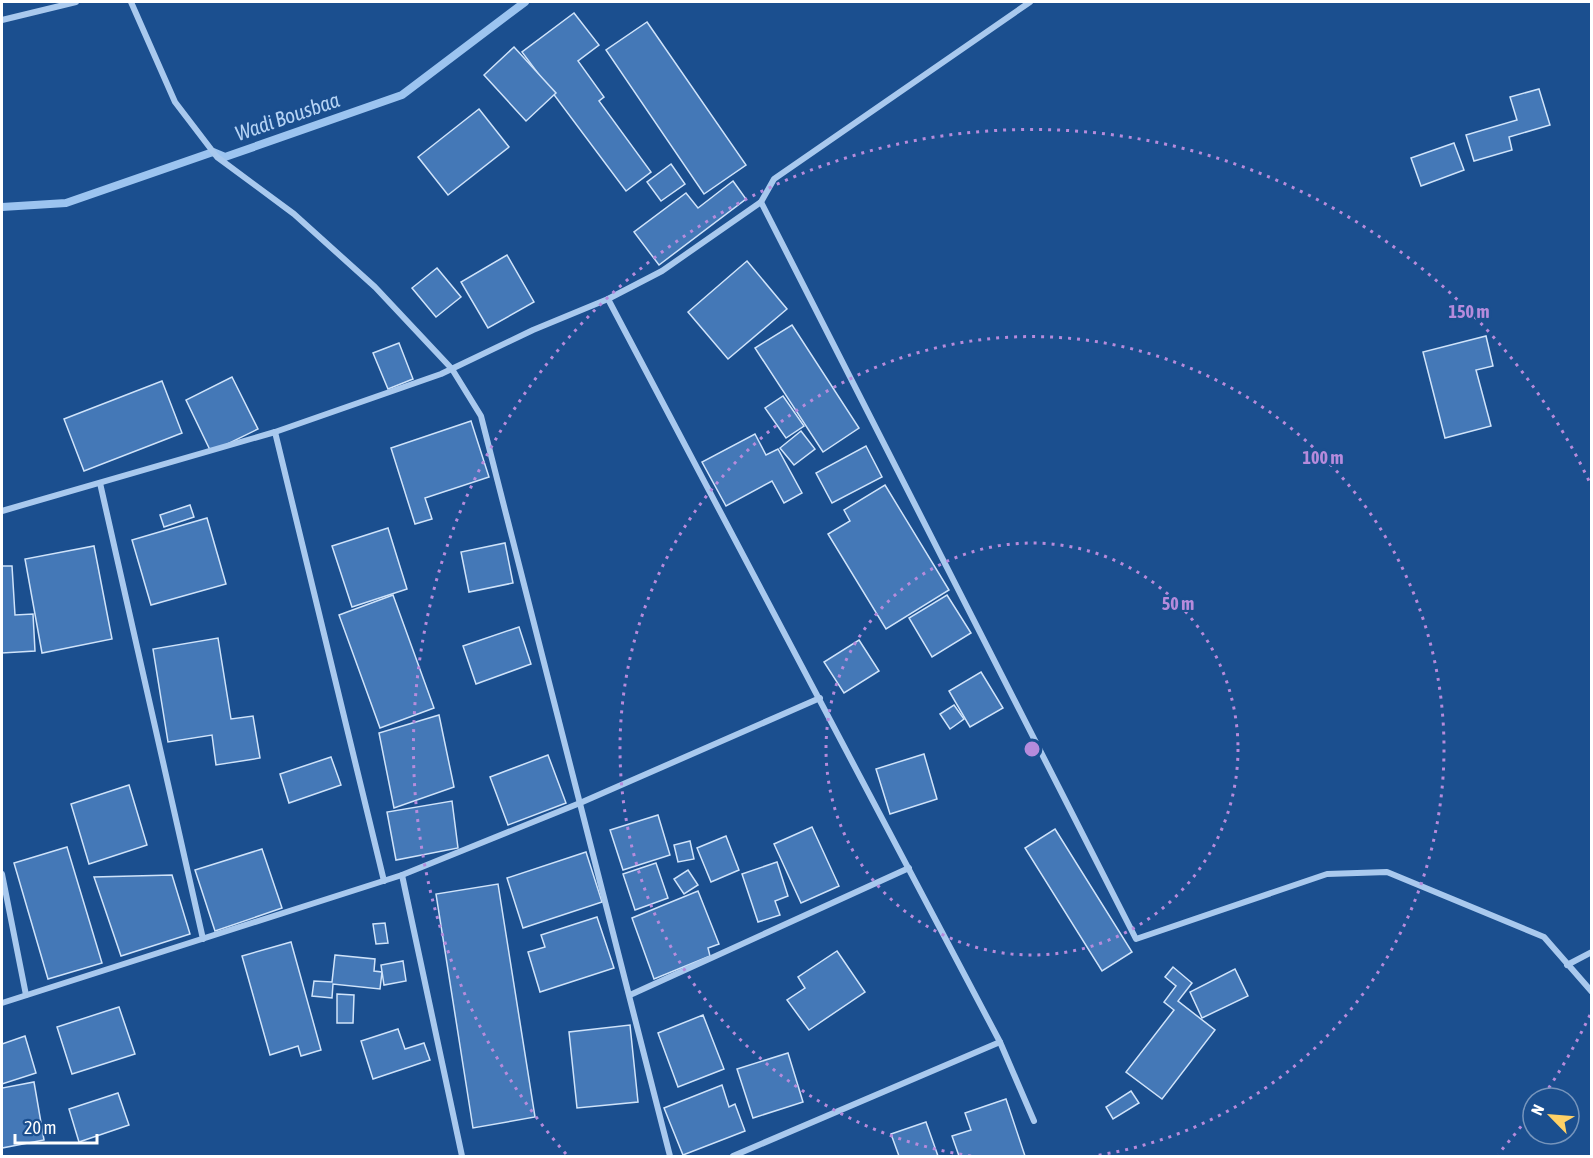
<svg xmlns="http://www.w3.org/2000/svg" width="1593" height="1158" viewBox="0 0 1593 1158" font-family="'Asap Condensed',sans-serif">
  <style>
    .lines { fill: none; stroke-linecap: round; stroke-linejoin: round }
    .stream { stroke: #9cc4f0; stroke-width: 8 }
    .building { fill: #4478b7; stroke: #cfe3fa; stroke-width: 1.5 }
    .street { stroke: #a9c9ee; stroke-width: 6 }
    .ring { fill: none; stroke: #b68bdc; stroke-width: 3; stroke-dasharray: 3 6 }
    .labels { text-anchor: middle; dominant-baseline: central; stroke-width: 4.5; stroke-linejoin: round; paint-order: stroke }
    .water-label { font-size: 21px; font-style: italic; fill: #b5d3f5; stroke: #1b4f8f }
    .centre { fill: #b68bdc; stroke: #1b4f8f; stroke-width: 3 }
    .ring-label { font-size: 18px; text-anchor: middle; font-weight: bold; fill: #b68bdc; stroke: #1b4f8f; stroke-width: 4.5; stroke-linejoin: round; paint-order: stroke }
  </style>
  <rect width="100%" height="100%" fill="#1b4f8f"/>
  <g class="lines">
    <polyline class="stream" points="2,207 66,203 213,152 225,157 402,95 525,2"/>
  </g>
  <g class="building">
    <polygon points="574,13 599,45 578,61 604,97 599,101 651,172 626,191 522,52"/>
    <polygon points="647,22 746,165 704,194 606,50"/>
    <polygon points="514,47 556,93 526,121 484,75"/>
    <polygon points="1539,89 1550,125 1509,137 1512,150 1474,161 1466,135 1517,120 1510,97"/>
    <polygon points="479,109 509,147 448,195 418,157"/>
    <polygon points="1454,143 1464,170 1421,186 1411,158"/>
    <polygon points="671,164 685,184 661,201 647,182"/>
    <polygon points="733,181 746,199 659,265 634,232 686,193 698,208"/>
    <polygon points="507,255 534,302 488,328 461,282"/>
    <polygon points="747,261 787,309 728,359 688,312"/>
    <polygon points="437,268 461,297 436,317 412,288"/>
    <polygon points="792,325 859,428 823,452 755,348"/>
    <polygon points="1486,336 1493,366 1476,370 1491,426 1445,438 1423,352"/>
    <polygon points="399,343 413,379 388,389 373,353"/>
    <polygon points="232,377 258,429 211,452 186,400"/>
    <polygon points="162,381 182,433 84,471 64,419"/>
    <polygon points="783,396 804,426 786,438 765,408"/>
    <polygon points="471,421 489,477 425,498 432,519 415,524 391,448"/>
    <polygon points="801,431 815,449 794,465 780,448"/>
    <polygon points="755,434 766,455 778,449 802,493 784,503 772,481 726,506 702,462"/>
    <polygon points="866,446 882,477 832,503 816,473"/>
    <polygon points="885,485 949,590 886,629 828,534 850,521 844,510"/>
    <polygon points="190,505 194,517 164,527 160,515"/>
    <polygon points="207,518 226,584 151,605 132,540"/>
    <polygon points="388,528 407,589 352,607 332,546"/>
    <polygon points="505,543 513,583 469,592 461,552"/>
    <polygon points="94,546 112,639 42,653 25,559"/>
    <polygon points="2,566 12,566 15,615 33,614 35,651 2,653"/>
    <polygon points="393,595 434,708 380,728 339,615"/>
    <polygon points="947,595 971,633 932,657 909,618"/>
    <polygon points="519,627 531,664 476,684 463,646"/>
    <polygon points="218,638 231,719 253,716 260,758 216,765 212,735 168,742 153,649"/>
    <polygon points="859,640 879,671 844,693 824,662"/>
    <polygon points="981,672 1003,708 970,727 949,691"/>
    <polygon points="954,705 964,719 950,729 940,714"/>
    <polygon points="439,715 454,787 394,808 379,733"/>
    <polygon points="924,754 937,799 890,814 876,769"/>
    <polygon points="548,755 566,803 508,825 490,777"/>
    <polygon points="331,757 341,785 289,803 280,774"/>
    <polygon points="129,785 147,845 89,864 71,804"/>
    <polygon points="452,801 458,848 396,860 387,812"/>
    <polygon points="658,815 670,855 623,870 610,830"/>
    <polygon points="812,827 839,886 801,903 774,844"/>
    <polygon points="1055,829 1132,952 1102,971 1025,848"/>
    <polygon points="726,836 739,870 711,882 697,848"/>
    <polygon points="690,841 694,859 678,862 674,845"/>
    <polygon points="67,847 102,963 48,979 14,863"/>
    <polygon points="262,849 282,908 215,931 195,870"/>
    <polygon points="586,852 602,902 523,928 507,878"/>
    <polygon points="777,862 788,896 775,901 780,915 758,922 742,874"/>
    <polygon points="656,863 668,898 635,910 623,874"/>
    <polygon points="688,870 698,885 684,894 674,879"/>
    <polygon points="172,875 190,934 121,956 94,877"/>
    <polygon points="498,884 535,1117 473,1128 436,894"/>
    <polygon points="698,891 719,944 708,948 710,956 654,979 632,918"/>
    <polygon points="597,917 614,968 540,992 528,952 545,947 541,935"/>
    <polygon points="385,923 388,943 376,944 373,924"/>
    <polygon points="291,942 321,1050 301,1056 298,1046 270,1055 242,956"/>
    <polygon points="837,951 865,992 809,1030 787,1000 805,988 798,977"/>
    <polygon points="335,955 375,959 374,971 382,972 380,989 333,984 332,998 312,996 314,981 332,982"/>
    <polygon points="403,961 406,981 384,985 381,965"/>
    <polygon points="1173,967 1192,983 1178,1001 1215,1030 1162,1099 1126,1072 1174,1010 1164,1002 1176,986 1165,977"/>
    <polygon points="1235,969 1248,996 1202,1018 1190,992"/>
    <polygon points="337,994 354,995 353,1023 337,1023"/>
    <polygon points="119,1007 135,1054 72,1074 57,1027"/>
    <polygon points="703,1015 724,1069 678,1087 658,1033"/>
    <polygon points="630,1025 638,1102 577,1108 569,1032"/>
    <polygon points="398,1029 405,1049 424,1043 430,1060 373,1079 361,1041"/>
    <polygon points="25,1036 36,1073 2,1084 2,1044"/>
    <polygon points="788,1053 803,1102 753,1118 737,1069"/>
    <polygon points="34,1082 44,1140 2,1148 2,1088"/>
    <polygon points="722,1085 729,1107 735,1104 745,1131 683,1155 664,1108"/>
    <polygon points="1131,1091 1139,1103 1113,1119 1106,1107"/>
    <polygon points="118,1093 129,1125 79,1142 69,1109"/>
    <polygon points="1006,1099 1025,1156 959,1156 952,1136 971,1130 965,1113"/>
    <polygon points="926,1122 938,1156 899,1156 891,1134"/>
  </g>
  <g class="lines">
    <g class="street">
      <polyline points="131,2 175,102 217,157 294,214 375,287 452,369 481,416 670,1156"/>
      <polyline points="2,20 76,2"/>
      <polyline points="761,202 1136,939 1327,874 1387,872 1544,937 1592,992"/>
      <polyline points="608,299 1000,1042 1034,1121"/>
      <polyline points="275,432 384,881"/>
      <polyline points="100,483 203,939"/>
      <polyline points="2,511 275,432 441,374 533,330 608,299 662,271 761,202 774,179 1030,2"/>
      <polyline points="2,874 26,995"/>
      <polyline points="402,875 462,1156"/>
      <polyline points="1567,965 1592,952"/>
      <polyline points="630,995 909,868"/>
      <polyline points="2,1003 402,875 580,803 820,698"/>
      <polyline points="733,1156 1000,1042"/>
    </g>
  </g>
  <g class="ring">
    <circle cx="1032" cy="749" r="206"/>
    <path d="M971 1156A412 412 0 1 1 1093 1156"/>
    <path d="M1590 1015A618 618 0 0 1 1544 1095M1532 1112A618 618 0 0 1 1498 1154M566 1154A618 618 0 1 1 1590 483"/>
  </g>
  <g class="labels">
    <g class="water-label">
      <text transform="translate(287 116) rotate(-19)">Wadi Bousbaa</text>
    </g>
  </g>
  <circle cx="1032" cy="749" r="9" class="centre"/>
  <g class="ring-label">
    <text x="1469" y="318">150 m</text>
    <text x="1323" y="464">100 m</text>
    <text x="1178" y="610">50 m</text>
  </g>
  <rect width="1593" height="1158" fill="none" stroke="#ffffff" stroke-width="6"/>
  <g transform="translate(1551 1116) rotate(295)"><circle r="28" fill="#1b4f8f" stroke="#7695bc" stroke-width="1.5"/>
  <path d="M0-4.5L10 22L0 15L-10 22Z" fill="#ffd166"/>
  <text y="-9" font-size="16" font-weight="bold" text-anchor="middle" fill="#ffffff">N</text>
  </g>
  <path d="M15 1134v9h82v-9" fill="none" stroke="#ffffff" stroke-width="3"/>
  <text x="24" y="1134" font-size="18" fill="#ffffff" stroke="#1b4f8f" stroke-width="4.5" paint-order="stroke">20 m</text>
</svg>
